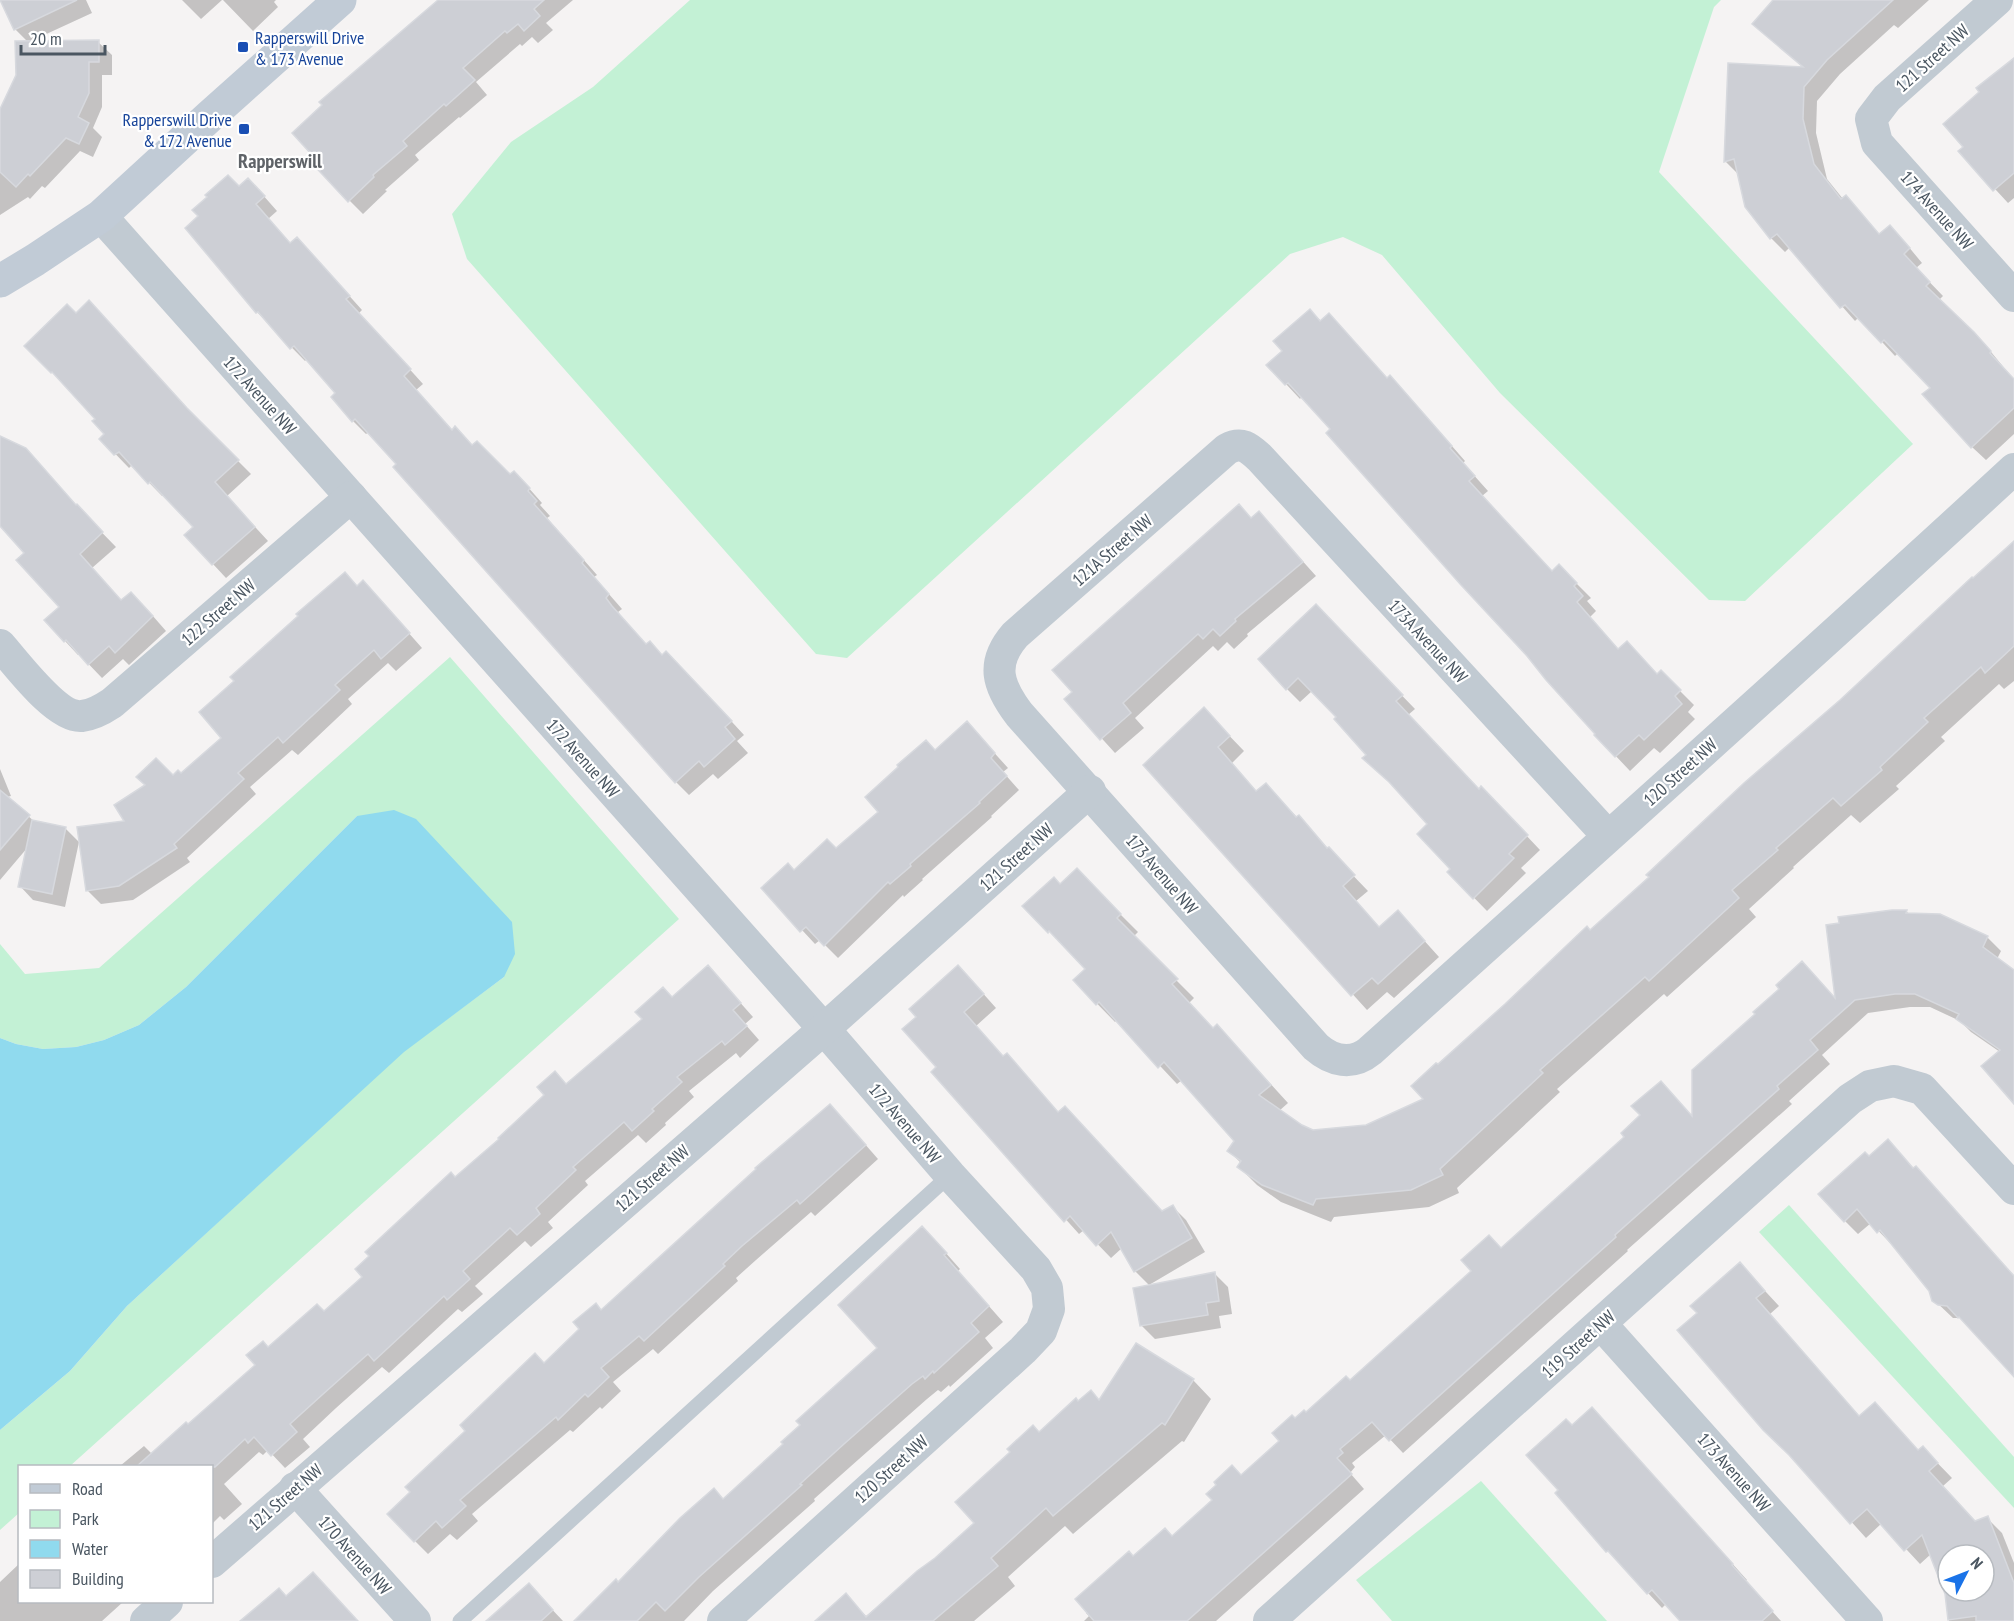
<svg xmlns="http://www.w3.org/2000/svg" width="2014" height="1621" viewBox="0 0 2014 1621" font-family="'PT Sans Narrow',sans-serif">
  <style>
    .green { fill: #c3f1d5 }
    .water { fill: #90daee }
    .shadow { fill: #0003; fill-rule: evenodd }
    .building { fill: #cdcfd5; stroke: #d7d9de; stroke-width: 1.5; fill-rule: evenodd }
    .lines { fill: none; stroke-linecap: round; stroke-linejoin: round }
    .lane { stroke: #c1cad2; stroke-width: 15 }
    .street { stroke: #c1cad2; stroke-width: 32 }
    .secondary { stroke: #c1cbd6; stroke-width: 33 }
    .transit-dot { fill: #1a4fb4; stroke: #fff; stroke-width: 2 }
    .labels { text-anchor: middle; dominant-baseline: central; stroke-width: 4.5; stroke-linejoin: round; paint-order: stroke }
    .transit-label { font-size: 18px; fill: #164399; stroke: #fff; text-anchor: start }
    .street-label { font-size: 18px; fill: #4a5661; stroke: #fff }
    .neighbourhood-label { font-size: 20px; font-weight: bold; fill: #5f6368; stroke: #fff }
  </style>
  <rect width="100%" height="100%" fill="#f5f3f3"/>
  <g class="green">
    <polygon points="690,0 1721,0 1714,7 1659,172 1913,444 1745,601 1709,600 1500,393 1382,255 1343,237 1290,254 847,658 816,654 467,259 452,214 511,142 593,87"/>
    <polygon points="450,657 679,919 70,1466 20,1466 19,1513 0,1530 0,1430 70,1371 127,1306 404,1051 504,977 357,816 186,987 139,1025 104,1040 76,1047 43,1049 16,1044 0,1038 0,944 25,974 99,968"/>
    <polygon points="1789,1205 2014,1457 2014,1508 1759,1232"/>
    <polygon points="1481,1481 1607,1621 1392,1621 1356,1580"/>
  </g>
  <polygon class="water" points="394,810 416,819 512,922 515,954 504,977 404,1052 127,1306 70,1371 0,1430 0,1038 16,1044 43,1049 76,1047 104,1040 139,1025 186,987 357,816"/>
  <g class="shadow">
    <polygon points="0,0 86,0 92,13 29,42 98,42 112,55 112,75 102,75 102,107 93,128 102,137 93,157 80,151 45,188 42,186 30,199 28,197 0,215 0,108 4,104 17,75 28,42 15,29"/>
    <polygon points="182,0 222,0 201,19"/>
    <polygon points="223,0 276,0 274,2 278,7 253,31"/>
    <polygon points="440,0 573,0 546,23 553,30 538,43 532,37 522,46 520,44 476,82 487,95 460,118 459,117 415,155 419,160 385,190 387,191 363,214 349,200"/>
    <polygon points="1775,0 1929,0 1898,28 1894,25 1840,74 1817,101 1816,133 1827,179 1843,199 1846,197 1880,235 1890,227 1903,240 1922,263 1916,268 1943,296 1939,300 1987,347 2014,380 2014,434 1986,460 1972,447 1932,388 1898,353 1895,356 1859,317 1855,321 1790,247 1785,252 1771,238 1747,206 1739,175 1725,161 1805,69 1754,24"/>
    <polygon points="2014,60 2014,198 2008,203 1960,151 1965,147"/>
    <polygon points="239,188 262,194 277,211 268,219 291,244 310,252 362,310 359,313 423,384 416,390 453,431 510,476 527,486 542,503 540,505 550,516 547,518 597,575 594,577 622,609 618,612 625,622 647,646 663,656 698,685 744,735 737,741 748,753 718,779 713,774 689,795 676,782 369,432 366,434 353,421 337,393 307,359 305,361 257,312"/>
    <polygon points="89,302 200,423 251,474 227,496 268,541 226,578 186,535 195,527 164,495 162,496 132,465 129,468 101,439 106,434 97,419 76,315"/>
    <polygon points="1310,311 1387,380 1404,391 1465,461 1463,463 1488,491 1482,496 1553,572 1559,566 1591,598 1587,601 1596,611 1590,617 1619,650 1657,675 1661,672 1694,705 1688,712 1695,719 1660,753 1654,748 1630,771 1596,735 1597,734 1332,429 1302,396 1300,399 1286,384 1284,352"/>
    <polygon points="0,438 77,507 116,547 92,568 122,602 145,607 166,631 129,665 123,659 102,678 79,654 78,655 65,641 61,607 26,553 0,523"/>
    <polygon points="1252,519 1272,527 1316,576 1247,634 1248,636 1234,649 1227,642 1218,651 1213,646 1135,718 1144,728 1115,753 1066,699"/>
    <polygon points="2014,545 2014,681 2004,689 1999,684 1941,737 1945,741 1896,786 1899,789 1860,823 1851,815 1793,867 1794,868 1749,909 1756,917 1667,997 1664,994 1557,1089 1560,1092 1457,1188 1459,1193 1429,1207 1334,1217 1331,1222 1281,1202 1257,1185 1239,1167 1242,1164 1229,1151 1236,1141 1182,1080 1177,1084 1117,1020 1115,1022 1075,981 1087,969 1024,906 1060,885 1094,888 1138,932 1133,937 1194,998 1189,1003 1213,1029 1234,1044 1288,1103 1279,1111 1313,1132 1366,1127 1425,1099 1438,1066 1590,932 1973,580"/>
    <polygon points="358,587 376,596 422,648 396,671 388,663 348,699 352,704 298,755 292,750 250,787 256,794 187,858 190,862 133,900 101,904 88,891 79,828 127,822 173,777 181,775 224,738"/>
    <polygon points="1329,620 1415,709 1408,715 1479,790 1495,802 1540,850 1521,868 1526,873 1487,911 1449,872 1452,869 1429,825 1338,717 1312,691 1300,702 1287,689"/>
    <polygon points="1218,724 1244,751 1232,763 1257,792 1266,785 1368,891 1356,901 1380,928 1412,927 1439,957 1394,998 1387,992 1367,1010 1145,765"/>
    <polygon points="980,737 1008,768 1003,772 1019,790 991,816 992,817 922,879 923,880 904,897 903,895 838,958 820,940 815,944 763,888 836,850 880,812 935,751"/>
    <polygon points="0,769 11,796 7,797 36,823 65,828 79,842 65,907 33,900 20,886 28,847 0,880"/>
    <polygon points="1906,911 1910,915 1987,937 2001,951 1997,959 2014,972 2014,1101 2000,1052 1971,1032 1960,1021 1930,1007 1910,1007 1868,1013 1822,1055 1830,1064 1789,1101 1792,1104 1627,1250 1628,1251 1403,1453 1386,1435 1352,1463 1355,1467 1350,1473 1364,1489 1216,1621 1084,1621 1089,1616 1086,1613 1133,1558 1173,1538 1281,1441 1295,1420 1306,1414 1350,1382 1501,1249 1694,1118 1837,1001"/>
    <polygon points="721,981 753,1017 745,1024 759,1040 740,1058 736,1053 689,1091 694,1097 665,1123 666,1125 646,1143 638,1135 585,1181 588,1185 548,1222 553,1228 531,1247 525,1241 475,1286 483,1294 462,1312 458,1309 389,1373 382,1367 336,1408 303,1439 310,1447 285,1468 268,1450 263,1455 259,1452 224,1484 242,1504 224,1520 220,1516 212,1524 212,1466 120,1466 144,1446 152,1454 188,1426 257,1365 269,1348 324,1313 364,1277 456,1179 673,999"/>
    <polygon points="972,981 996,1008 976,1026 1004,1058 1059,1113 1162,1213 1173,1207 1186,1220 1205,1252 1149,1285 1135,1271 1122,1248 1111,1258 1084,1230 1079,1234 933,1072 938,1067"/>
    <polygon points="843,1119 878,1159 815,1216 811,1212 756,1260 736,1278 738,1281 658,1354 653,1349 613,1382 621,1391 602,1409 600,1407 573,1432 570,1430 472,1514 478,1521 457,1540 450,1534 428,1554 415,1541 545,1365 602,1311"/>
    <polygon points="1869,1158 1914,1170 1929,1182 2014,1276 2014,1376 1961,1318 1953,1318 1934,1300 1931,1290 1893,1244 1892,1245 1871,1223 1858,1234 1845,1221"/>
    <polygon points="937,1243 960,1269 958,1271 1003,1322 985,1338 993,1348 950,1387 949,1385 941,1392 938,1390 927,1399 859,1459 814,1499 815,1501 713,1591 684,1621 576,1621 618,1584 724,1500 785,1445 879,1348"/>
    <path d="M1740,1264l39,42 -9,8 90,103 59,35 4,-4 29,30 -9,8 33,36 11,-4 15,15 12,30v58h-65l-3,-28 -15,-39 -11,10 -38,-41 -16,15 -73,-81 -94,-144zM1948,1555h36v36h-36z"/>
    <polygon points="1214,1273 1228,1287 1232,1314 1219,1316 1221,1328 1155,1339 1141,1325"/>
    <polygon points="1193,1380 1211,1399 1184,1442 1182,1441 1073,1534 1065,1526 1008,1577 1015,1586 974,1621 822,1621 846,1596 866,1616 936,1559 976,1523 1039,1434 1078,1402 1100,1401"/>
    <polygon points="1607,1424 1747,1580 1745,1581 1781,1621 1682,1621 1666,1604 1662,1608 1648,1593 1572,1427"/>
    <polygon points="20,1563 20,1602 123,1602 102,1621 0,1621 0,1582"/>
    <polygon points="529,1585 563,1621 490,1621"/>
  </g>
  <g class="building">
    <polygon points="0,0 77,0 14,30"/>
    <polygon points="438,0 544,0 534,9 540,16 524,31 518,24 507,33 505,31 463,68 475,80 446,106 444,104 403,141 407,146 373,175 374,177 348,202 308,159 312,155 292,133 322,105 319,102"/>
    <polygon points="1773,0 1893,0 1827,60 1804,87 1803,119 1814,164 1841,199 1846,195 1879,234 1890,225 1910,248 1904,254 1930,282 1926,286 1974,332 1991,351 1990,353 2014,379 2014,408 1971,448 1922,394 1930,388 1884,340 1881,343 1845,305 1840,308 1777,234 1770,239 1745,207 1734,159 1724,162 1728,63 1803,67 1752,24"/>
    <polygon points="99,40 99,62 89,62 89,93 78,117 89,123 79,144 66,138 30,176 28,174 16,187 0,172 0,109 16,75 15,41"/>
    <polygon points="2014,58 2014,173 1993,191 1958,151 1963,147 1943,124 1979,92 1976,88"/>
    <polygon points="228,175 239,186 248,178 265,196 256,204 290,243 297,237 350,296 346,299 411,369 404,376 452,430 455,426 472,445 477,441 510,474 514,471 530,488 528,491 537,501 534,504 584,560 582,563 609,594 606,598 612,606 646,644 650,641 662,655 666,651 732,721 725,727 735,739 704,767 699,761 675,783 393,467 396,464 355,419 352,422 331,397 335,393 294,346 290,349 258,312 256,313 185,228 198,216 192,210 207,197 205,195"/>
    <polygon points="89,300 187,408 239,460 215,482 255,527 212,565 184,535 193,527 150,482 148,484 119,452 114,455 99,439 104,434 92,421 95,419 52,372 51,373 24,346 67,304 76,313"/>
    <polygon points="1310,309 1320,321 1329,313 1387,378 1390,375 1452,446 1450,448 1475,476 1469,481 1502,517 1552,571 1559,564 1577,583 1574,586 1583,596 1577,602 1618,649 1627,641 1657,674 1661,670 1681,690 1675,696 1682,704 1644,740 1639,735 1615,757 1594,735 1595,734 1546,680 1527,656 1461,585 1326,433 1330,429 1288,383 1285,385 1266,365 1282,351 1273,341"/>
    <polygon points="0,436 26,448 76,505 77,504 103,532 80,554 121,600 131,592 153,616 115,653 109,646 88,665 66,640 64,642 44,620 59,607 16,560 24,553 0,526"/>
    <polygon points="1239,504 1251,518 1259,511 1303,562 1235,619 1236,621 1220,636 1213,629 1203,639 1198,634 1123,703 1131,713 1100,740 1064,699 1072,692 1052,670"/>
    <polygon points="2014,541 2014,646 1985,673 1981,667 1924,718 1928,722 1880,767 1882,770 1841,806 1833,798 1776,848 1778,850 1732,890 1739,898 1649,981 1645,977 1540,1070 1543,1073 1440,1169 1443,1175 1411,1190 1316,1199 1313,1205 1262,1185 1237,1167 1241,1161 1227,1151 1234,1141 1164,1062 1158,1068 1099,1002 1096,1005 1073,980 1085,969 1049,931 1048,933 1022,906 1054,877 1060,884 1077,868 1121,914 1117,918 1178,979 1172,984 1213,1028 1217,1024 1271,1085 1259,1095 1302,1125 1313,1130 1366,1125 1423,1099 1411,1086 1436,1063 1438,1064 1505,1004 1587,926 1590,930 1649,877 1646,875 1744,783 1840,700 1972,577 1973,578"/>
    <polygon points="345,572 357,586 363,580 410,633 381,659 374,650 335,685 340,690 283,743 278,737 238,773 244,779 174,844 177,848 119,886 86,891 77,827 124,821 114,805 145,785 136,777 156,758 173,775 178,770 181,773 221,738 199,712 234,681 230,677 298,616 296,614"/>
    <polygon points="1316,604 1403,695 1396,701 1479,789 1481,786 1528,835 1509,854 1514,858 1473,899 1447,872 1450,869 1417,834 1427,824 1389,782 1362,758 1366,755 1334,719 1336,717 1298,678 1286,690 1258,659"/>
    <polygon points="1204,707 1230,736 1218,747 1256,791 1266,783 1296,817 1299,815 1327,848 1329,847 1355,875 1343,886 1379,927 1398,910 1425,941 1378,984 1372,978 1351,996 1143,765"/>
    <polygon points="967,721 995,753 991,758 1007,776 979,802 980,803 910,864 911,866 890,884 888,882 824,946 806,927 800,932 761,888 788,863 794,870 827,839 836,848 878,812 865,797 898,767 897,765 926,740 935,750"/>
    <polygon points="0,790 30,815 0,850"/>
    <polygon points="32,820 66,827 52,894 18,887"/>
    <polygon points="1892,910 1907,910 1906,913 1940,914 1988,936 1983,947 2014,970 2014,1104 1981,1066 2000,1050 1956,1019 1959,1014 1915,994 1895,994 1855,1000 1810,1040 1818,1050 1777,1086 1779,1089 1615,1235 1616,1237 1389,1441 1372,1422 1340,1449 1343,1453 1337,1458 1352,1474 1187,1621 1094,1621 1075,1599 1129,1551 1133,1556 1165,1528 1172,1536 1212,1500 1206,1494 1216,1485 1214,1482 1232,1465 1241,1475 1279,1441 1272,1433 1292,1415 1295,1418 1304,1410 1306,1412 1346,1376 1350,1380 1471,1271 1461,1260 1489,1235 1501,1248 1624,1137 1621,1133 1640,1115 1631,1106 1661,1081 1692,1116 1692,1070 1755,1014 1753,1012 1779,989 1776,985 1802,961 1835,998 1826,925 1839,923 1838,917"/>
    <polygon points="708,965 741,1003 733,1010 747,1026 725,1045 722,1041 677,1077 682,1082 652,1109 654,1111 632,1131 624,1122 573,1167 576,1170 536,1208 540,1214 517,1235 510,1228 463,1271 470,1279 447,1300 444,1296 374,1361 368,1354 322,1395 290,1424 297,1432 271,1456 254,1437 248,1443 245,1439 215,1467 136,1467 186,1422 188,1424 255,1365 246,1355 263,1341 268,1347 317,1304 324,1311 362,1277 355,1269 369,1256 365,1252 451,1172 455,1177 499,1139 498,1138 544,1095 537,1087 555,1071 566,1084 642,1019 635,1012 663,987 672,997"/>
    <polygon points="958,965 984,994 964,1012 1003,1056 1007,1053 1058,1112 1065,1106 1162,1211 1173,1205 1192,1238 1134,1272 1111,1232 1096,1246 1070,1216 1064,1222 931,1072 936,1067 902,1029 916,1017 909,1009"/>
    <polygon points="830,1104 866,1145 800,1204 797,1200 742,1246 723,1264 725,1266 644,1341 639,1336 601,1368 609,1377 588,1397 585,1394 558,1420 556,1417 460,1500 466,1506 442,1528 436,1521 414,1542 387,1514 410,1492 405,1487 465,1431 460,1425 535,1353 544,1363 579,1329 573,1322 596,1303 601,1310 756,1169 755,1168"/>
    <polygon points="1888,1139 1913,1168 1916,1166 2014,1276 2014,1377 1959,1317 1958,1318 1947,1306 1938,1305 1932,1301 1929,1291 1880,1230 1877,1233 1857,1209 1844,1222 1818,1194 1865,1152 1869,1156"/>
    <polygon points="922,1226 947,1253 944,1255 989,1306 971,1323 979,1332 934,1373 933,1371 925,1379 923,1376 912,1384 844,1444 800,1484 802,1485 699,1577 665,1611 656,1602 637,1621 574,1621 616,1579 618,1582 680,1518 714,1488 723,1499 783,1444 781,1442 800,1425 796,1421 877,1348 838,1305"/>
    <path d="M1740,1262l25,29 -9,7 103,118 16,-14 43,48 5,-4 15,17 -9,8 46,50 13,-5 26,67v38h-38v-5l-28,4 -3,-26 -23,-59 -18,16 -37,-42 -17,15 -61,-69 -26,-25 -86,-100 20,-17 -7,-7zM1948,1555h36v36h-36z"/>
    <polygon points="1215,1272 1219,1301 1206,1303 1208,1315 1140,1326 1133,1288"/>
    <polygon points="1136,1343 1194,1379 1165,1425 1162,1423 1053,1516 1046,1508 991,1558 998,1566 933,1621 815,1621 846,1593 866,1617 917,1571 935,1558 974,1523 955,1502 1010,1452 1007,1449 1033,1425 1039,1432 1076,1398 1078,1401 1091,1390 1099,1400"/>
    <polygon points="1592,1407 1733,1564 1732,1565 1773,1611 1762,1621 1680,1621 1652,1590 1647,1594 1608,1551 1606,1552 1555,1493 1558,1490 1526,1455 1566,1419 1572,1425"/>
    <polygon points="313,1572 358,1621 240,1621 279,1588 286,1596"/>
    <polygon points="529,1583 553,1610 541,1621 486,1621"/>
  </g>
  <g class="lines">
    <polyline class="lane" points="460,1621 950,1175"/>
    <g class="street">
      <polyline points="1997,0 1887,98 1871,119 1877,143 2014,296"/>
      <polyline points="101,216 824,1029 950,1175 1036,1269 1047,1288 1049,1309 1041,1331 1023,1350 723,1621"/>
      <path d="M0,645c16,18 57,74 82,71 11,-1 21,-7 30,-13l239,-206"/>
      <path d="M1608,836l-348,-378c-11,-10 -18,-17 -33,-9l-212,186c-25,29 -17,51 4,79l297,333c16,14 36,19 54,4 215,-194 432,-386 644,-582"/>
      <polyline points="1601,1324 1867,1621"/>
      <polyline points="295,1488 415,1621"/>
      <polyline points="212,1562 824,1029 1090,791"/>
      <polyline points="146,1621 167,1602"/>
      <polyline points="1269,1621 1850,1099 1870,1086 1894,1081 1922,1089 2014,1189"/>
    </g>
    <polyline class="secondary" points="0,281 35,260 101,216 210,116 340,0"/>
  </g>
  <g class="transit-dot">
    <rect x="237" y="41" width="12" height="12" rx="3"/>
    <rect x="238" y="123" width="12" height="12" rx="3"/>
  </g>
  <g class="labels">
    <g class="transit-label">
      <text x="255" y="37">Rapperswill Drive<tspan x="255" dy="21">&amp; 173 Avenue</tspan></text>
      <text x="232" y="119" text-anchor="end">Rapperswill Drive<tspan x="232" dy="21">&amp; 172 Avenue</tspan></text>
    </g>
    <g class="street-label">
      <text transform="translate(1932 58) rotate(-42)">121 Street NW</text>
      <text transform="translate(1937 210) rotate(48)">174 Avenue NW</text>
      <text transform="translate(260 395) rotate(48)">172 Avenue NW</text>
      <text transform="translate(1112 550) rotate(-41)">121A Street NW</text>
      <text transform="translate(218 612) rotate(-41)">122 Street NW</text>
      <text transform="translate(1428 641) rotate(47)">173A Avenue NW</text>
      <text transform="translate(583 758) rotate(48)">172 Avenue NW</text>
      <text transform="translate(1680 772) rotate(-42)">120 Street NW</text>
      <text transform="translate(1016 857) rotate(-42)">121 Street NW</text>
      <text transform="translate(1162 874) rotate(49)">173 Avenue NW</text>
      <text transform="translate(905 1123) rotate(49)">172 Avenue NW</text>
      <text transform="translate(652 1178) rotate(-41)">121 Street NW</text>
      <text transform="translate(1578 1344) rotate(-42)">119 Street NW</text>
      <text transform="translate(891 1469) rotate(-42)">120 Street NW</text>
      <text transform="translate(1734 1472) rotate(48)">173 Avenue NW</text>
      <text transform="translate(285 1497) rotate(-41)">121 Street NW</text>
      <text transform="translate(355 1555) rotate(48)">170 Avenue NW</text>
    </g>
    <g class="neighbourhood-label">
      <text x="280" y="161">Rapperswill</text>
    </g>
  </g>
  <rect x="18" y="1465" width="195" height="138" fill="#ffffff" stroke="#b7bbc0" stroke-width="1.5"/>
  <rect x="30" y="1484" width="30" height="9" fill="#c1cbd6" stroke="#b7bbc0" stroke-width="1.5"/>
  <text x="72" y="1495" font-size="18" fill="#4a5661">Road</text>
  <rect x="30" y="1510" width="30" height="18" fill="#c3f1d5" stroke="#b7bbc0" stroke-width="1.5"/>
  <text x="72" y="1525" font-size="18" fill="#4a5661">Park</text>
  <rect x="30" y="1540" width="30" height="18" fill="#90daee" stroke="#b7bbc0" stroke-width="1.5"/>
  <text x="72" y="1555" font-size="18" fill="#4a5661">Water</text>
  <rect x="30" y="1570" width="30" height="18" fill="#cdcfd5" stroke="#b7bbc0" stroke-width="1.5"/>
  <text x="72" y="1585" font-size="18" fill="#4a5661">Building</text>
  <g transform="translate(1966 1573) rotate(48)"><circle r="28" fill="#ffffff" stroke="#b7bbc0" stroke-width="1.5"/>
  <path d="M0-4.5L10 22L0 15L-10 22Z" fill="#1a73e8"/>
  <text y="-9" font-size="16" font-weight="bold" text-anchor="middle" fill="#4a5661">N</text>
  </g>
  <path d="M21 45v9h84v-9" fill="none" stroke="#4a5661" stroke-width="3"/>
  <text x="30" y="45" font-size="18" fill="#4a5661" stroke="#ffffff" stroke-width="4.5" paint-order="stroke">20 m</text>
</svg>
